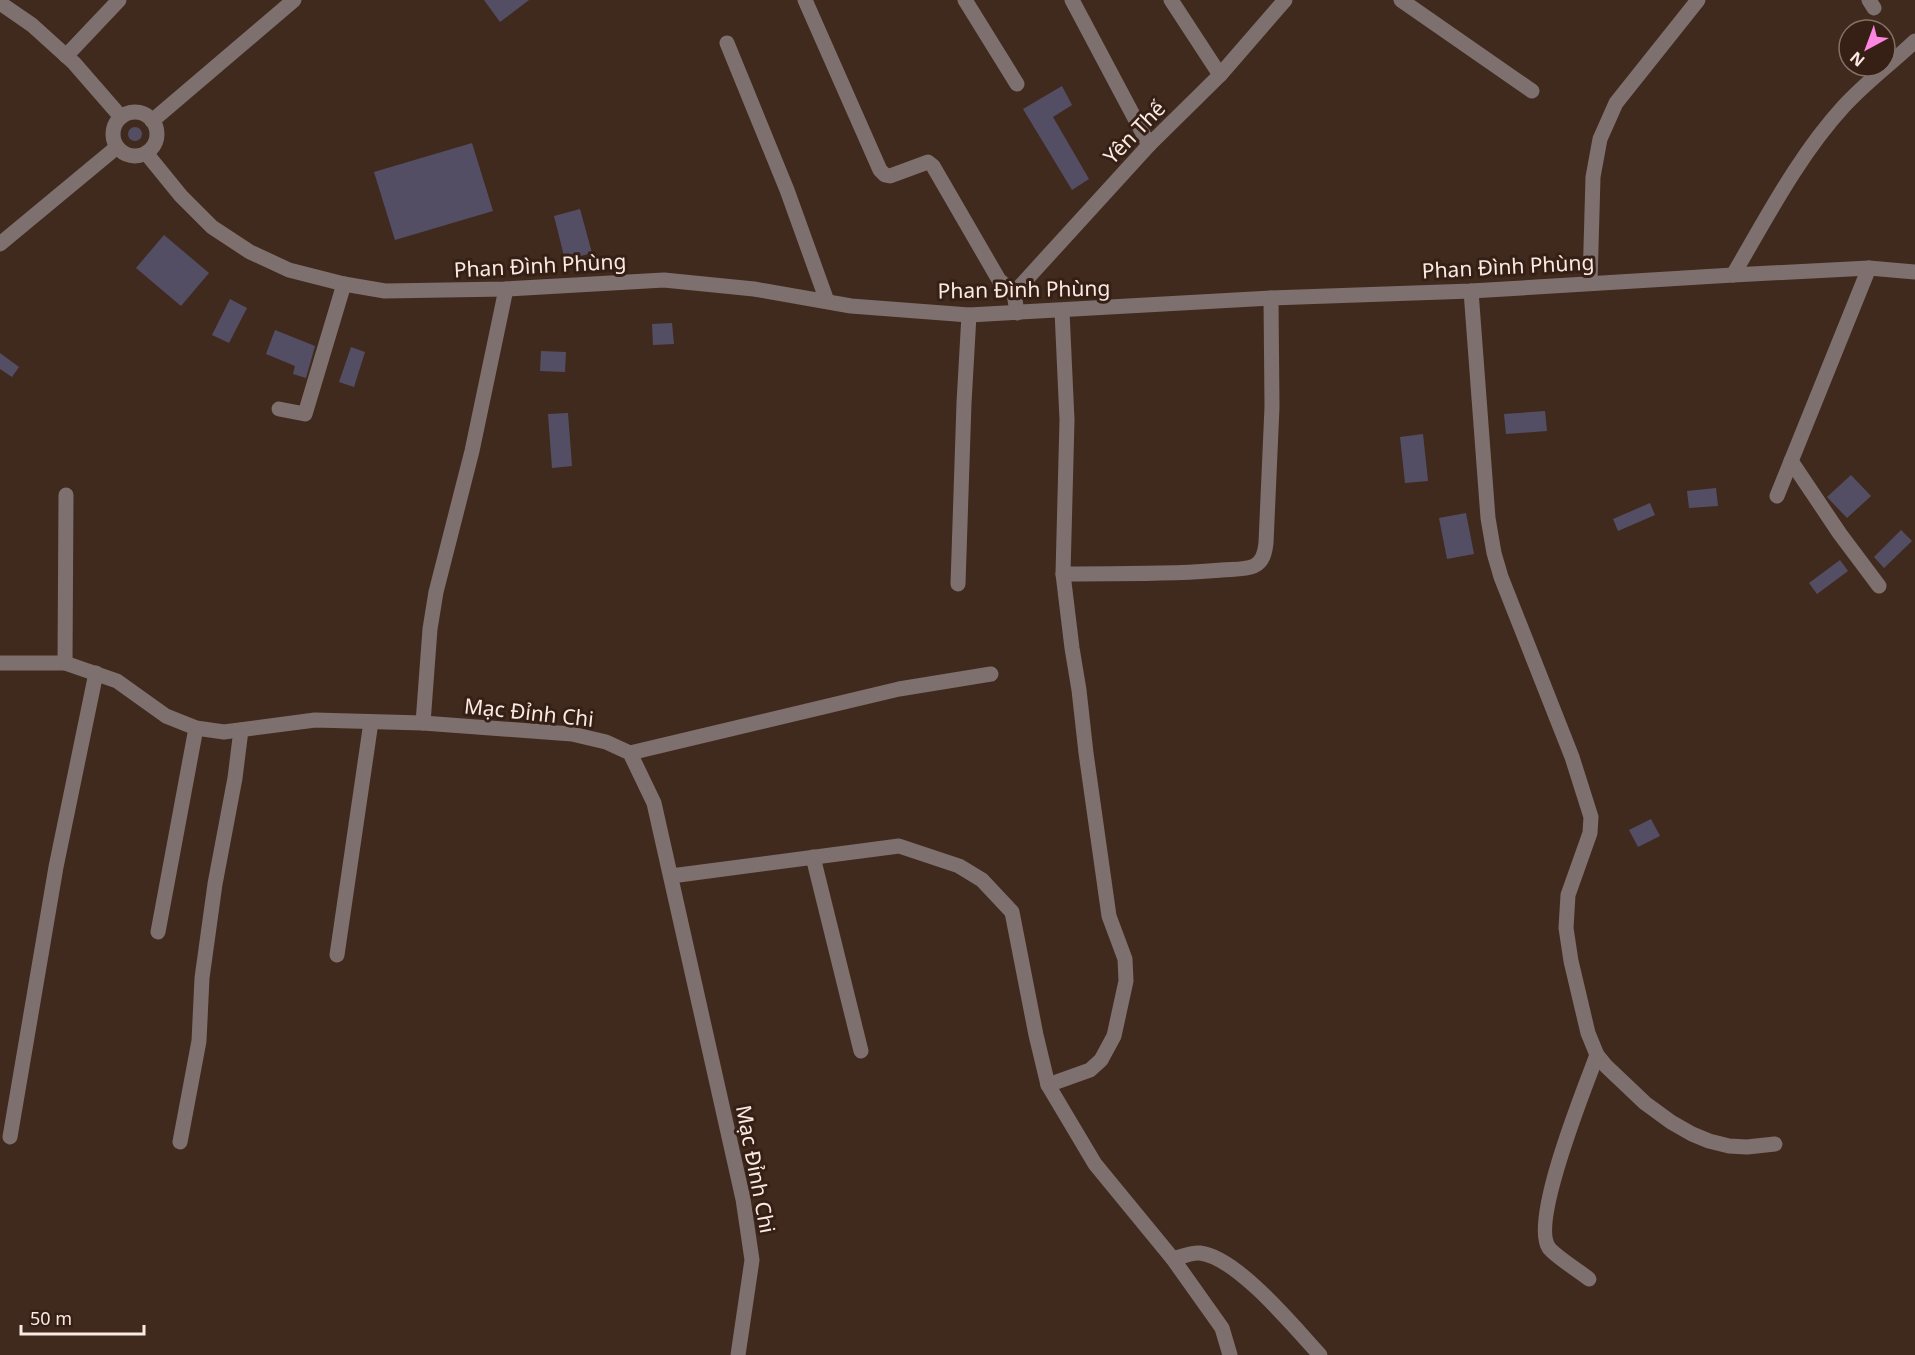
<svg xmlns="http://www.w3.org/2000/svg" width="1915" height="1355" viewBox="0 0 1915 1355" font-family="'Noto Sans',sans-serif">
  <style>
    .building { fill: #544e65 }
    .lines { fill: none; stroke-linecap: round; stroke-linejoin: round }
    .minor { stroke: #7e706f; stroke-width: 15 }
    .labels { text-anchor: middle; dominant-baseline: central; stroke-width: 6; stroke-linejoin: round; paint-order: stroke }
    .street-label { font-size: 21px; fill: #faeae3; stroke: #362015 }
  </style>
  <rect width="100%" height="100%" fill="#402a1e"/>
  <g class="building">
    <polygon points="484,0 529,0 500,22"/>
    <polygon points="1062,86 1072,105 1053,117 1089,179 1072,190 1023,109"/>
    <circle cx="135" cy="134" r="7"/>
    <polygon points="472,143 493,211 395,240 374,172"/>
    <polygon points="580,209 592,253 565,260 554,216"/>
    <polygon points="164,235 209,273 181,306 136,268"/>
    <polygon points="230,299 247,308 229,343 212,335"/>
    <polygon points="672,323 674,344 653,345 652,324"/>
    <polygon points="275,330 315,346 306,378 293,374 295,366 266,354"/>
    <polygon points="351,347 365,352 354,387 339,382"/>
    <polygon points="541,351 566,352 565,372 540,371"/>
    <polygon points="0,353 19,367 12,377 0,369"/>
    <polygon points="1545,411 1547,431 1506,434 1504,414"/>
    <polygon points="568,413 572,466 552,468 548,414"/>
    <polygon points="1423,434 1428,481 1405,483 1400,437"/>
    <polygon points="1851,475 1871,496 1847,518 1827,497"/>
    <polygon points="1716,488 1718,506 1689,508 1687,491"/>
    <polygon points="1650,503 1655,515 1618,531 1613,519"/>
    <polygon points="1466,513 1474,554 1447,559 1439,518"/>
    <polygon points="1901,530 1912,541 1884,568 1874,557"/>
    <polygon points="1840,560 1848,571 1817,594 1809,583"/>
    <polygon points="1651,819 1660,836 1638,847 1629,830"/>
  </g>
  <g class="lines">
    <g class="minor">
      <polyline points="805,0 880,170 885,175 890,176 928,162 933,166 999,280 1014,293 1017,313"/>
      <polyline points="965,0 1017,84"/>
      <polyline points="1072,0 1149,145"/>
      <polyline points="1171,0 1220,75"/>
      <polyline points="1401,0 1532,91"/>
      <polyline points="1869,0 1874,8"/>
      <polyline points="0,3 32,25 74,63 121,117"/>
      <polyline points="727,43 787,190 827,301"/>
      <polyline points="66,56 119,0"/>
      <circle cx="135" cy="134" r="22"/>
      <polyline points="152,121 294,0"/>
      <polyline points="146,153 181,196 212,227 250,252 289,270 344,284 385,291 506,289 664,280 754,289 851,306 969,315 1271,298 1471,291 1733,275 1869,268 1915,272"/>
      <polyline points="0,244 117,147"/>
      <path d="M1733,275c34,-58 66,-120 111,-169 22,-24 48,-43 71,-65"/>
      <polyline points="1590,283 1593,177 1600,139 1616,103 1698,0"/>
      <polyline points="1471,291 1488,518 1494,553 1501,577 1572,757 1591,817 1590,833 1568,895 1566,928 1571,961 1588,1033 1597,1055 1606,1066 1645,1103 1671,1122 1692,1134 1709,1141 1729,1146 1747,1147 1775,1144"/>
      <polyline points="1014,293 1149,145 1220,75 1285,0"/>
      <polyline points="279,409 305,414 344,284"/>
      <polyline points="1791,461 1840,534 1879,586"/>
      <polyline points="1777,496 1869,268"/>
      <path d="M1063,574c53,-1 106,1 159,-4 10,-1 23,0 32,-4 9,-4 11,-14 12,-23l6,-136 -1,-109"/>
      <polyline points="958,584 964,403 969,315"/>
      <polyline points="0,663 65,663 117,681 166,716 196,728 224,732 315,720 423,723 572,734 606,742 630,753 654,803 743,1199 752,1260 738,1355"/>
      <polyline points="65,663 66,495"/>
      <polyline points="423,723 430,629 436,592 472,451 506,289"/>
      <polyline points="630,753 899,689 991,674"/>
      <polyline points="813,857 861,1051"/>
      <polyline points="671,876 899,846 959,866 982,880 1012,912 1036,1035 1048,1085 1095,1164 1173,1259 1222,1328 1230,1355"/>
      <polyline points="158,932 196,728"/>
      <polyline points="337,955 371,722"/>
      <polyline points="1048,1085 1090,1070 1101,1060 1114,1036 1126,981 1125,959 1109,916 1086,753 1079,690 1072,648 1063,574 1067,420 1062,311"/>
      <polyline points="10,1137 56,867 96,673"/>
      <polyline points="180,1142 199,1041 202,978 215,884 235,778 241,730"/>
      <path d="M1173,1259c8,-2 19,-7 27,-6 37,4 95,75 120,102"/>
      <path d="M1589,1279c-10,-8 -34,-23 -40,-31 -19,-26 36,-161 48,-193"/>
    </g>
  </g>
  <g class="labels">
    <g class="street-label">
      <text transform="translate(1134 132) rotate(-46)">Yên Thế</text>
      <text transform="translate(540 265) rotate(-3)">Phan Đình Phùng</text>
      <text transform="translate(1508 266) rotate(-3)">Phan Đình Phùng</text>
      <text transform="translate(1024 289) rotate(-1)">Phan Đình Phùng</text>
      <text transform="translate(529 712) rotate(6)">Mạc Đỉnh Chi</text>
      <text transform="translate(756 1169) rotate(79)">Mạc Đỉnh Chi</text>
    </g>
  </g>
  <g transform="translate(1867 48) rotate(221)"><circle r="28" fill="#362015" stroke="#847167" stroke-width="1.5"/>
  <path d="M0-4.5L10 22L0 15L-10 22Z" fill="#fe86e0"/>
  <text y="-9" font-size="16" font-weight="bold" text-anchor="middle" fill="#faeae3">N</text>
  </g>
  <path d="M21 1325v9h123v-9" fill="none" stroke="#faeae3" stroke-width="3"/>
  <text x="30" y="1325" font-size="18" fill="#faeae3" stroke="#362015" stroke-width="4.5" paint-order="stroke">50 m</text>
</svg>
